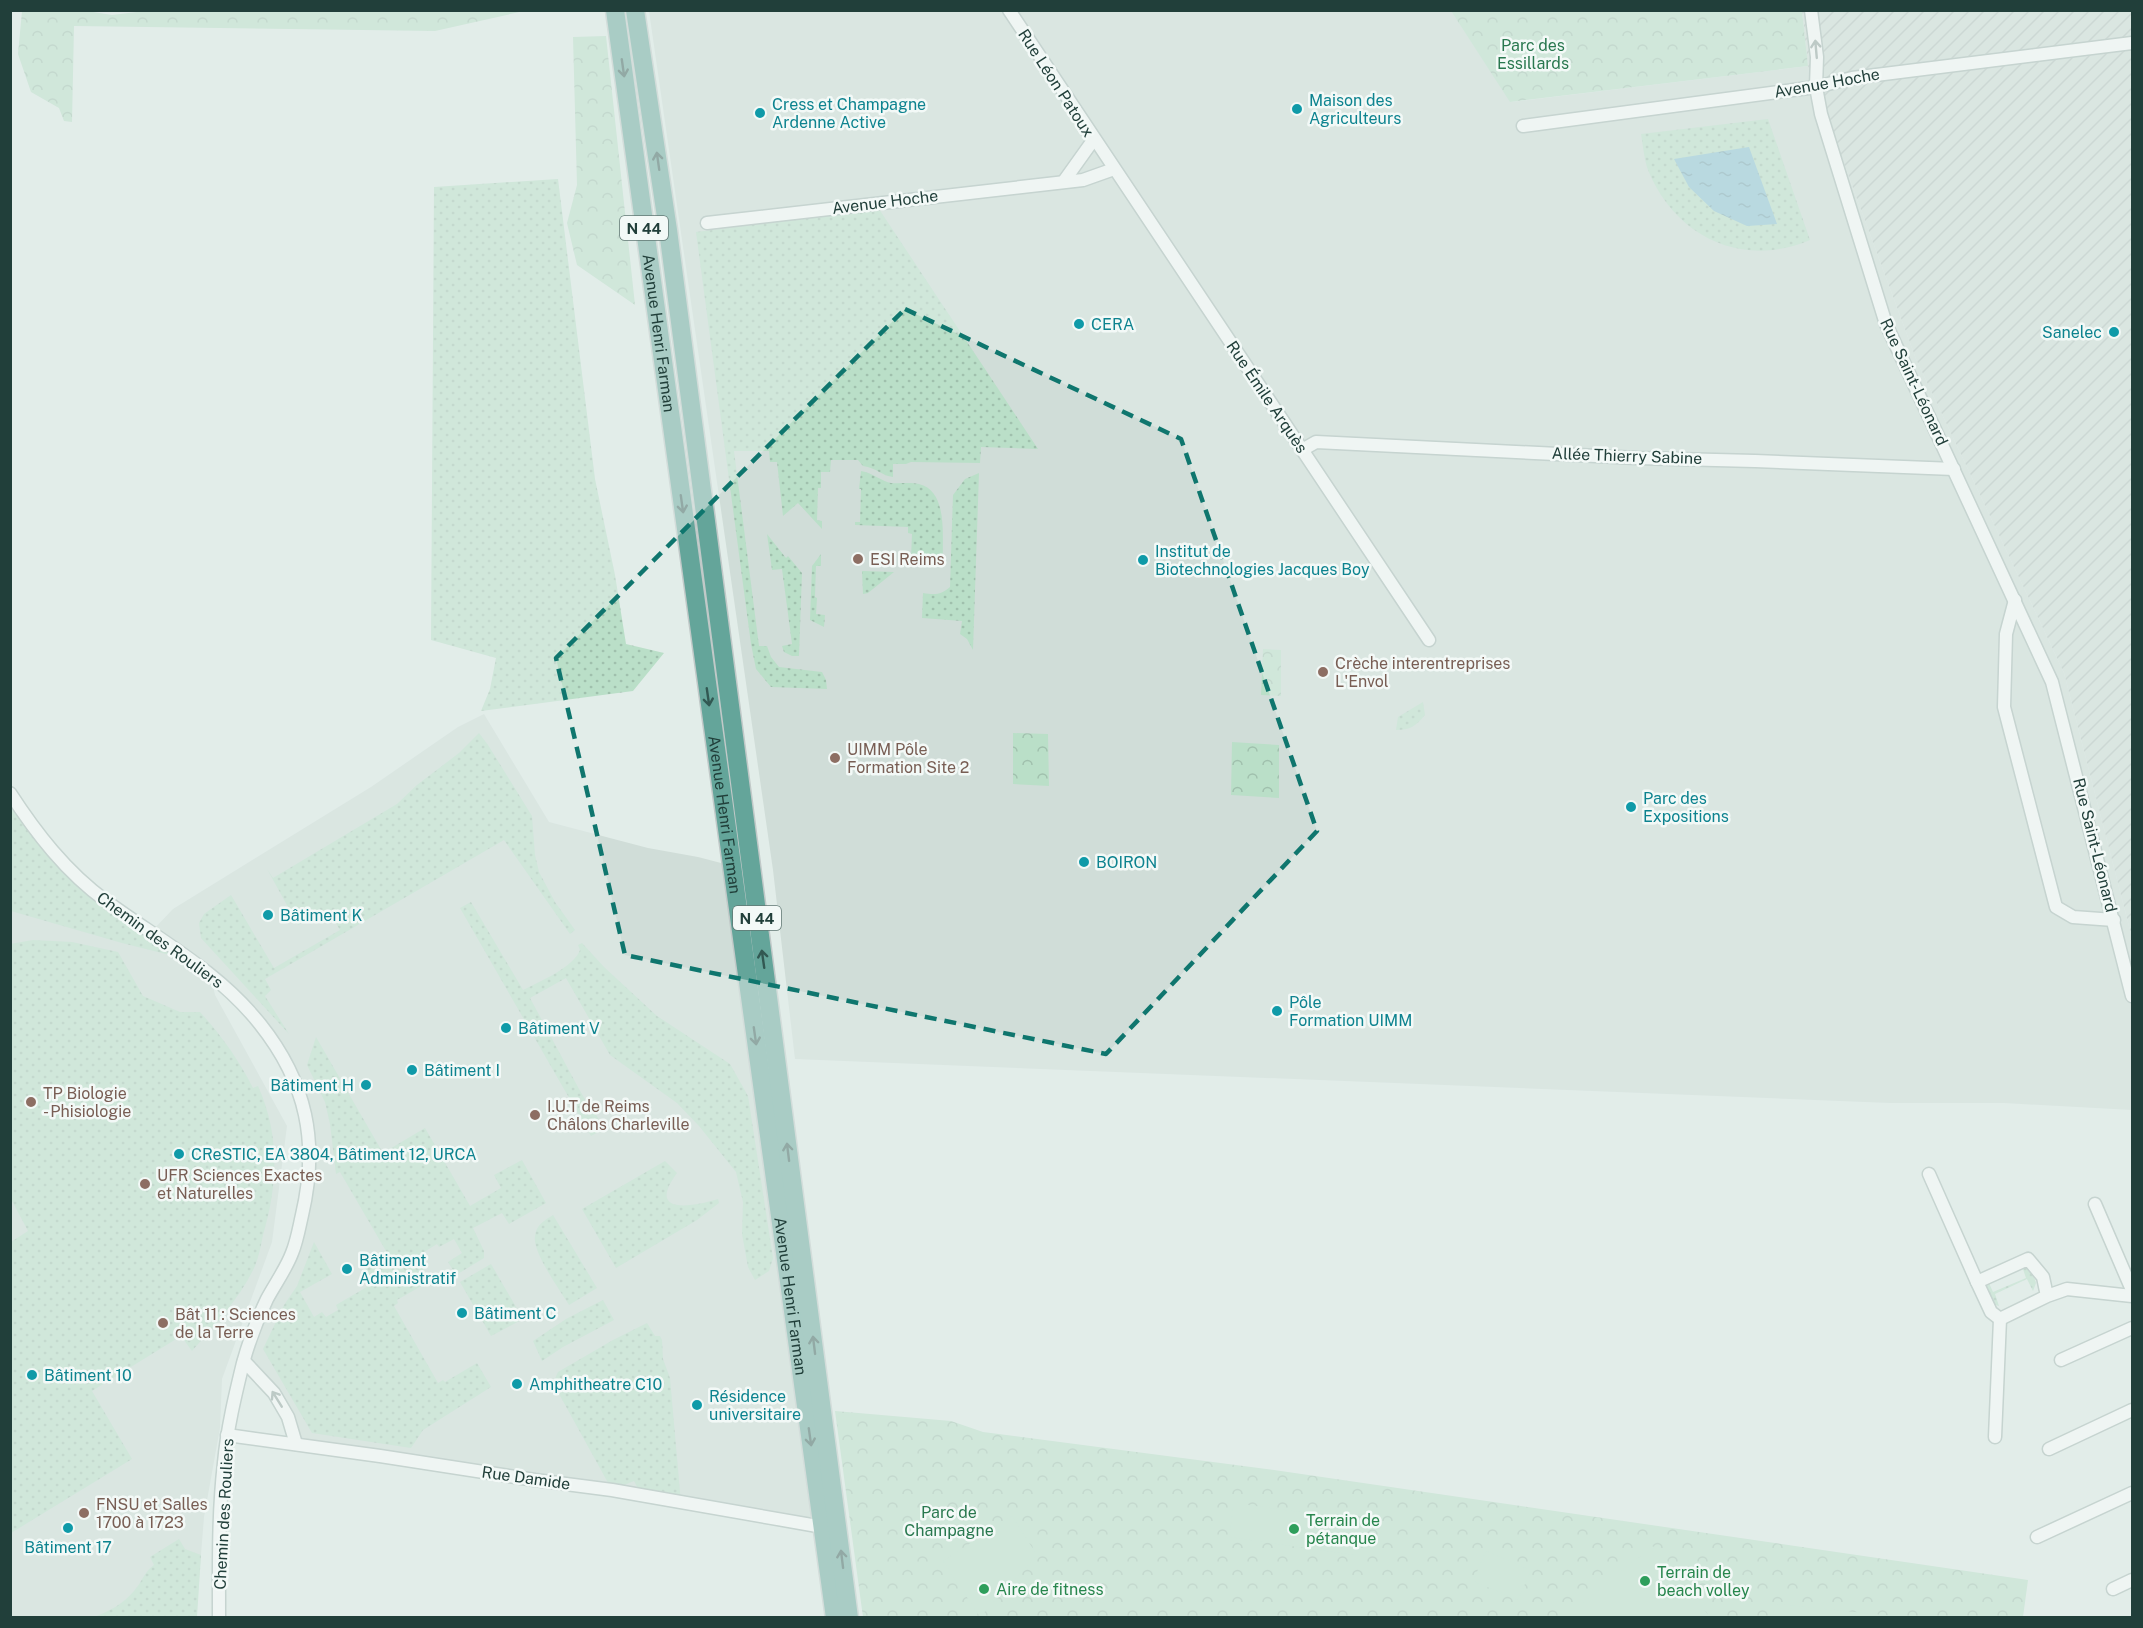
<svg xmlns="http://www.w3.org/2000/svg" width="2143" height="1628" viewBox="0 0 2143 1628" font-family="'Public Sans',sans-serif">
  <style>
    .built { fill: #d0ddd8 }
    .industrial { fill: url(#industrial-furrows) }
    .grass { fill: url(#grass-dots) }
    .forest { fill: url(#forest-crowns) }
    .pitch { fill: #badfc8 }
    .water { fill: url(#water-ripples) }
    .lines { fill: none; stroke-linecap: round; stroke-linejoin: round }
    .street-casing { stroke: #a4b5b1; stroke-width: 15 }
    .primary-casing { stroke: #c1c9c8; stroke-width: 21 }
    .street { stroke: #fff; stroke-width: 12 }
    .primary { stroke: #64a59a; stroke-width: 18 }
    .oneway { stroke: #909f9c }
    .oneway2 { stroke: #325852 }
    .marked { fill: none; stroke: #0f766e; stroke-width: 4.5; stroke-dasharray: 12 8; stroke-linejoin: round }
    .culture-dot { fill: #0f9aa8; stroke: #f3f9f7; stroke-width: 2 }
    .education-dot { fill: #8d6e63; stroke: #f3f9f7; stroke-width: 2 }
    .leisure-dot { fill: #2e9e5b; stroke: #f3f9f7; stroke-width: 2 }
    .labels { text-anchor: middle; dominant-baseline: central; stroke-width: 5; stroke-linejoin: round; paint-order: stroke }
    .shield { fill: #f3f9f7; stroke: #607773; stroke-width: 1.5 }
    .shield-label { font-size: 15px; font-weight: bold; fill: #213f3a }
    .park-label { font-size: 16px; fill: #29784f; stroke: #f3f9f7 }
    .street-label { font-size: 16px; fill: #213f3a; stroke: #f3f9f7 }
    .culture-label { font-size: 16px; fill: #0d838f; stroke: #f3f9f7; text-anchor: start }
    .education-label { font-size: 16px; fill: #785e54; stroke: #f3f9f7; text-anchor: start }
    .leisure-label { font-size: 16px; fill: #27864d; stroke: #f3f9f7; text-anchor: start }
  </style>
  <defs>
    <pattern id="industrial-furrows" width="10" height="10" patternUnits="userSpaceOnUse" patternTransform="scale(1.5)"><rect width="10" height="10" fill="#d0ddd8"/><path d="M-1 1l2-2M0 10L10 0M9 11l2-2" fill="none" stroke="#b2bfba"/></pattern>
    <pattern id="grass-dots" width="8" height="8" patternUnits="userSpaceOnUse" patternTransform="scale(1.5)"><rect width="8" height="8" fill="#badfc8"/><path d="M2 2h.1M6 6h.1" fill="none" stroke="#a0c0ad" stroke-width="1.8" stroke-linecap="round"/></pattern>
    <pattern id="forest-crowns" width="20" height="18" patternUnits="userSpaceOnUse" patternTransform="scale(1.5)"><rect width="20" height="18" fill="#badfc8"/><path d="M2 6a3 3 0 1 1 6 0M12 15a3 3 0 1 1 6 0" fill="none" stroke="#a0c0ad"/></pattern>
    <pattern id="water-ripples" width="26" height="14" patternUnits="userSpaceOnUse" patternTransform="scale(1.5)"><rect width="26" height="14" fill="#87c1d5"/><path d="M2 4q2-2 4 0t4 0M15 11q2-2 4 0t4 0" fill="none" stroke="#6e9eae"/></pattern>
  </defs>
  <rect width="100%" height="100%" fill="#e2ede9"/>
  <g class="built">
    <polygon points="649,11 1451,11 1511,102 1808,66 1916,359 2064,673 2132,938 2132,1110 2004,1103 1890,1103 795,1059 773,870"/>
    <polygon points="484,714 549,822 648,848 698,857 721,863 733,872 823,1527 296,1444 288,1417 244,1361 300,1226 308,1126 273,1042 211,977 215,995 287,1126 272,1242 222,1379 220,1428 204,1517 196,1617 11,1617 10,788 35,829 87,885 152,931 173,909 371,787 458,727"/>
  </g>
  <polygon class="industrial" points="1802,11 2132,11 2132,938 2064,673 1916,359 1808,66"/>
  <g class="grass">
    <path d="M1768,119l42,121c-67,29 -135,-3 -162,-70 -4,-11 -5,-25 -7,-36z"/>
    <polygon points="558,179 595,479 615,575 626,644 664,653 633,691 481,711 490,689 496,658 431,640 434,187"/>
    <path d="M879,209l159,240 -57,-2 -1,16 -69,-1 -5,2h-13v13c-11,-1 -16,-9 -30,-11l-5,-6h-27l-1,12h-9v16h-3l-1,32 5,1v8l-24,-26 -15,13 -6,-54h-7l-1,-11h-35l25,195h8l4,11 8,10 43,5 4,8 1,9 -56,-2 -15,-18 -5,-25 -55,-412z"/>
    <path d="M861,471c12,2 22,11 30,12 9,1 18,-1 28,1 29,7 23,51 24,74 -13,2 -24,8 -37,8l1,-7 4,-1 1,-24 -4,-1v-6l-53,-2v-3h5l1,-33h-2z"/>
    <path d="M979,473l-6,177 -6,-11 -7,-5 2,-13 -40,-3 1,-25c12,2 18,2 27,-6l3,-92 12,-16z"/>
    <polygon points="767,534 786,558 788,556 802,573 799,656 792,656 784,652 782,646 792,644 782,569 772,570"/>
    <polygon points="821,554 821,566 816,566 815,597 817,598 816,614 825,615 824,627 810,620 812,566"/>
    <polygon points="862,571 863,571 894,572 868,593 863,594"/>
    <path d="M1423,702l2,13c-9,11 -15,15 -29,15l2,-13z"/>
    <polygon points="479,733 488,745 532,816 535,855 539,872 555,902 575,930 570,934 504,840 265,979 271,990 265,996 289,1034 201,938 199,923 204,914 231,895 274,968 340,930 334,920 329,922 323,911 298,925 267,869 273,878 397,804 417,785 459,753"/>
    <polygon points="10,792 87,885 194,961 122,943 11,911"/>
    <path d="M471,902l52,88c16,-8 51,-23 57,-40l-2,-5 4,-2 22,24 53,49 73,48 18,32 25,162 -4,13 -14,9 -7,-13 -6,-33 1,-32 -7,-30 -37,-46 -22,-23 -67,-48 -44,-77 -36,20 49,91 7,12 2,-1 16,29 -13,7 -131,-228z"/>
    <path d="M33,940l39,2 46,10 25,44 37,16h20c21,23 39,48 53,76l5,-2c22,49 20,98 5,149 -2,10 -4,21 -8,31 -15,32 -40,59 -63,85l-11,-15 -89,55 40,68 -121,74v-291l17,-11 -17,-32 -1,-255z"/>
    <polygon points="316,1037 383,1153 425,1128 470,1206 501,1188 494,1175 522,1160 546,1203 509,1224 502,1213 473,1228 484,1251 484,1258 456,1275 448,1262 462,1253 454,1239 439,1247 437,1244 416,1257 430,1281 397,1300 398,1303 394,1306 438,1383 443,1380 445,1382 477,1363 491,1387 423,1430 411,1448 312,1433 263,1349 284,1305 297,1286 314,1242 332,1274 300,1292 314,1317 322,1312 326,1317 338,1310 336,1305 372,1284 362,1265 386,1251 340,1172 336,1174 330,1124 325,1102 307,1065"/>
    <path d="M665,1161l12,12c-31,42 15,34 41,26l1,4 -22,17 -81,48 -34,-59z"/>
    <path d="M553,1215l44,73 -28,17c-9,-15 -37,-53 -34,-69 1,-11 10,-16 18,-21z"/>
    <polygon points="491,1264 523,1319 491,1336 460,1282"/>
    <polygon points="2022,1266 2032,1271 2036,1283 2033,1291 2027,1279 1995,1294 1999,1306 1992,1304 1984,1287 1988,1281 1993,1292 2026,1278"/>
    <polygon points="603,1300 614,1320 563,1347 542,1361 533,1341 566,1319"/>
    <polygon points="647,1323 655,1336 660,1336 662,1340 663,1359 670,1378 681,1503 641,1494 634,1481 612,1490 553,1383 558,1372 613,1340"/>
    <path d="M179,1539l6,10 16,6 -4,62h-103c16,-6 29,-13 40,-26 8,-9 10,-19 20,-26l-4,-8z"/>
  </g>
  <g class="forest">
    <polygon points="145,11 145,10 524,11 435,31 74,26 72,122 64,121 59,108 31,92 18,54 22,11 87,11 112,15"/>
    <polygon points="1451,11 1802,11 1808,66 1510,102"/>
    <polygon points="606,36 635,305 577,265 567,223 577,185 573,37"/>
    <polygon points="1263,649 1281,650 1281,696 1261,695"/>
    <polygon points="1013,733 1048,734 1049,786 1013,784"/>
    <polygon points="1232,742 1279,745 1279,798 1231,795"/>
    <polygon points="835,1411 951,1421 983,1432 1274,1470 2028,1580 2023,1617 863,1617"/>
  </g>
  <g class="pitch">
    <polygon points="1234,1503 1359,1520 1354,1555 1229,1537"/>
    <polygon points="1012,1516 1037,1555 980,1617 943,1561"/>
    <polygon points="1653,1546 1710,1617 1569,1617 1567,1615"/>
    <polygon points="1486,1551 1531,1570 1518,1600 1473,1581"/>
    <polygon points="1775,1604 1904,1617 1773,1617"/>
  </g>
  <polygon class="water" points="1749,147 1777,224 1747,226 1714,211 1689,187 1674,159"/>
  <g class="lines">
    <defs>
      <g id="street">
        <polyline points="1009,10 1429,640"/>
        <polyline points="1811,10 1817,57 1816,87 1821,114 1886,324 2052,682 2132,996"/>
        <polyline points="1523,126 1816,87 1852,78 2132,43"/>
        <polyline points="1064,181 1094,139"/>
        <polyline points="707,223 1083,180 1114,169"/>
        <polyline points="1302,450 1316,442 1637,458 1755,461 1954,469"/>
        <polyline points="2015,600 2006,634 2004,707 2056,907 2073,917 2114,920"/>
        <path d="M10,793c26,40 56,79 96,108 53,39 112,70 154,123 47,59 59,119 42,191 -3,13 -5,26 -10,38 -6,16 -17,31 -25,46 -10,21 -18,42 -24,64 -8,33 -16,66 -19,100 -6,51 -5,103 -5,155"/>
        <polyline points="1929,1174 1977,1282"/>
        <polyline points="2095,1204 2132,1290"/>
        <polyline points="2047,1296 2043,1277 2028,1259 1977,1282 1991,1312 2000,1319 2047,1296 2067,1289 2132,1296"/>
        <polyline points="2061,1360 2132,1328"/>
        <polyline points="244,1361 274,1393 288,1417 296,1444"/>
        <polyline points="227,1435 380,1456 535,1480 612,1490 823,1527"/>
        <polyline points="1995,1437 2000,1319"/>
        <polyline points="2049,1449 2132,1410"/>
        <polyline points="2037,1537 2132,1493"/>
        <polyline points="2113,1589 2132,1580"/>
      </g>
      <g id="primary">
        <path id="s1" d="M615,10l220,1608"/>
        <polyline points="635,10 668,230 849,1618"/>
      </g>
    </defs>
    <use href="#street" class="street-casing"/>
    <use href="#primary" class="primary-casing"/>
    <use href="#street" class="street"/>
    <use href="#primary" class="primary"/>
  </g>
  <defs><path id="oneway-shaft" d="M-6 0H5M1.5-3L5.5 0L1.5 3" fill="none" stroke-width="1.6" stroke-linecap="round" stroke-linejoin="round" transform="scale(1.5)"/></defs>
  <g class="oneway">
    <use href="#oneway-shaft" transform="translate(1816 49) rotate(-95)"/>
    <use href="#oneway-shaft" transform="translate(277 1399) rotate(-122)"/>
  </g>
  <g class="oneway2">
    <use href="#oneway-shaft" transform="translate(623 68) rotate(82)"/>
    <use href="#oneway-shaft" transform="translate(658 161) rotate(-98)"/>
    <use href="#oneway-shaft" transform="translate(682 504) rotate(82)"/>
    <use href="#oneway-shaft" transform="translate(708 697) rotate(82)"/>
    <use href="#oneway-shaft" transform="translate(763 959) rotate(-98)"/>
    <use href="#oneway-shaft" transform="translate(755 1036) rotate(82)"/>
    <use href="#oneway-shaft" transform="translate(788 1152) rotate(-97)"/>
    <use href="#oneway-shaft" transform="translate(814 1345) rotate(-97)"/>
    <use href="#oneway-shaft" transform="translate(810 1437) rotate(82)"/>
    <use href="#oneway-shaft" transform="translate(842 1559) rotate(-97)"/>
  </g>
  <path d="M0 0H2143V1628H0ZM905,309l276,130 136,392 -211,223 -481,-99 -69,-297z" fill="#e2ede9" fill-opacity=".55" fill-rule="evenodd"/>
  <path class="marked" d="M905,309l276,130 136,392 -211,223 -481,-99 -69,-297z"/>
  <g class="culture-dot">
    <circle cx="1297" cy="109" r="6"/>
    <circle cx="760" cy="113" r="6"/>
    <circle cx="1079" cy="324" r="6"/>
    <circle cx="2114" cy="332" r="6"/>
    <circle cx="1143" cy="560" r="6"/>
    <circle cx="1631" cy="807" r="6"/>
    <circle cx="1084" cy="862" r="6"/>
    <circle cx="268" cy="915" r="6"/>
    <circle cx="1277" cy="1011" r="6"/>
    <circle cx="506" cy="1028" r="6"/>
    <circle cx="412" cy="1070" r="6"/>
    <circle cx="366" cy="1085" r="6"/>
    <circle cx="179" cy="1154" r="6"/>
    <circle cx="347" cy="1269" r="6"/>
    <circle cx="462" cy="1313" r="6"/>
    <circle cx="32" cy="1375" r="6"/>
    <circle cx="517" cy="1384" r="6"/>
    <circle cx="697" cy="1405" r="6"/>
    <circle cx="68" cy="1528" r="6"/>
  </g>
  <g class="education-dot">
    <circle cx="858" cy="559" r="6"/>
    <circle cx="1323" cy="672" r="6"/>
    <circle cx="835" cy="758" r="6"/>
    <circle cx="31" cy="1102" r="6"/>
    <circle cx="535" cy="1115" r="6"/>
    <circle cx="145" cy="1184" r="6"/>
    <circle cx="163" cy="1323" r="6"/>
    <circle cx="84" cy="1513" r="6"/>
  </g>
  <g class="leisure-dot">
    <circle cx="1294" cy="1529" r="6"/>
    <circle cx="1645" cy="1581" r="6"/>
    <circle cx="984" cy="1589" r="6"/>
  </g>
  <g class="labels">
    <g class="shield">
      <rect x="620" y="216" width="48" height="24" rx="4.5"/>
      <rect x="733" y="906" width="48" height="24" rx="4.5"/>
    </g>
    <g class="shield-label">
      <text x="644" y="228">N 44</text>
      <text x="757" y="918">N 44</text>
    </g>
    <g class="park-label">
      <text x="1533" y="45">Parc des<tspan x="1533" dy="18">Essillards</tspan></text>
      <text x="949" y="1512">Parc de<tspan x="949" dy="18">Champagne</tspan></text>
    </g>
    <g class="street-label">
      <text transform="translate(1056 83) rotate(57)">Rue Léon Patoux</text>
      <text transform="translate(1827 83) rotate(-10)">Avenue Hoche</text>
      <text transform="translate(885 202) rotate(-7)">Avenue Hoche</text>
      <text stroke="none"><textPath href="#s1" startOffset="326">Avenue Henri Farman</textPath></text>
      <text transform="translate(1914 382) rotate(65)">Rue Saint-Léonard</text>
      <text transform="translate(1267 397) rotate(56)">Rue Émile Arquès</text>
      <text transform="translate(1627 456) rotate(2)">Allée Thierry Sabine</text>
      <text stroke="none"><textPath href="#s1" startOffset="812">Avenue Henri Farman</textPath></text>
      <text transform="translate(2095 845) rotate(76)">Rue Saint-Léonard</text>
      <text transform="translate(160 940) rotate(36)">Chemin des Rouliers</text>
      <text stroke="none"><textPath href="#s1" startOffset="1298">Avenue Henri Farman</textPath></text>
      <text transform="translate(526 1478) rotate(8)">Rue Damide</text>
      <text transform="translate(224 1514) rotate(-87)">Chemin des Rouliers</text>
    </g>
    <g class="culture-label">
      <text x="1309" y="100">Maison des<tspan x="1309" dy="18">Agriculteurs</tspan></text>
      <text x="772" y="104">Cress et Champagne<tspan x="772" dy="18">Ardenne Active</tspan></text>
      <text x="1091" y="324">CERA</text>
      <text x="2102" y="332" text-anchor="end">Sanelec</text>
      <text x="1155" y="551">Institut de<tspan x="1155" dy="18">Biotechnologies Jacques Boy</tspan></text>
      <text x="1643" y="798">Parc des<tspan x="1643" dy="18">Expositions</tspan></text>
      <text x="1096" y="862">BOIRON</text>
      <text x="280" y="915">Bâtiment K</text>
      <text x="1289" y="1002">Pôle<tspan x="1289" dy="18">Formation UIMM</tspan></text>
      <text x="518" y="1028">Bâtiment V</text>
      <text x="424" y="1070">Bâtiment I</text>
      <text x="354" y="1085" text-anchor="end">Bâtiment H</text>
      <text x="191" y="1154">CReSTIC, EA 3804, Bâtiment 12, URCA</text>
      <text x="359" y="1260">Bâtiment<tspan x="359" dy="18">Administratif</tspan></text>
      <text x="474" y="1313">Bâtiment C</text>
      <text x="44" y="1375">Bâtiment 10</text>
      <text x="529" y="1384">Amphitheatre C10</text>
      <text x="709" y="1396">Résidence<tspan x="709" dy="18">universitaire</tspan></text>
      <text x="68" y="1547" text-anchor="middle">Bâtiment 17</text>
    </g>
    <g class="education-label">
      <text x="870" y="559">ESI Reims</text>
      <text x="1335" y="663">Crèche interentreprises<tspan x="1335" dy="18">L'Envol</tspan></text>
      <text x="847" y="749">UIMM Pôle<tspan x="847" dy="18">Formation Site 2</tspan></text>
      <text x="43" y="1093">TP Biologie<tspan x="43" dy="18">- Phisiologie</tspan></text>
      <text x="547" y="1106">I.U.T de Reims<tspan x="547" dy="18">Châlons Charleville</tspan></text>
      <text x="157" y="1175">UFR Sciences Exactes<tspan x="157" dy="18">et Naturelles</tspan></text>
      <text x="175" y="1314">Bât 11 : Sciences<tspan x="175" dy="18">de la Terre</tspan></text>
      <text x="96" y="1504">FNSU et Salles<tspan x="96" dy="18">1700 à 1723</tspan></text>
    </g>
    <g class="leisure-label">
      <text x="1306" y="1520">Terrain de<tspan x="1306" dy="18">pétanque</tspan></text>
      <text x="1657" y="1572">Terrain de<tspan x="1657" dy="18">beach volley</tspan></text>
      <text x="996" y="1589">Aire de fitness</text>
    </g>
  </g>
  <rect width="2143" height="1628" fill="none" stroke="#213f3a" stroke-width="24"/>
</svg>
